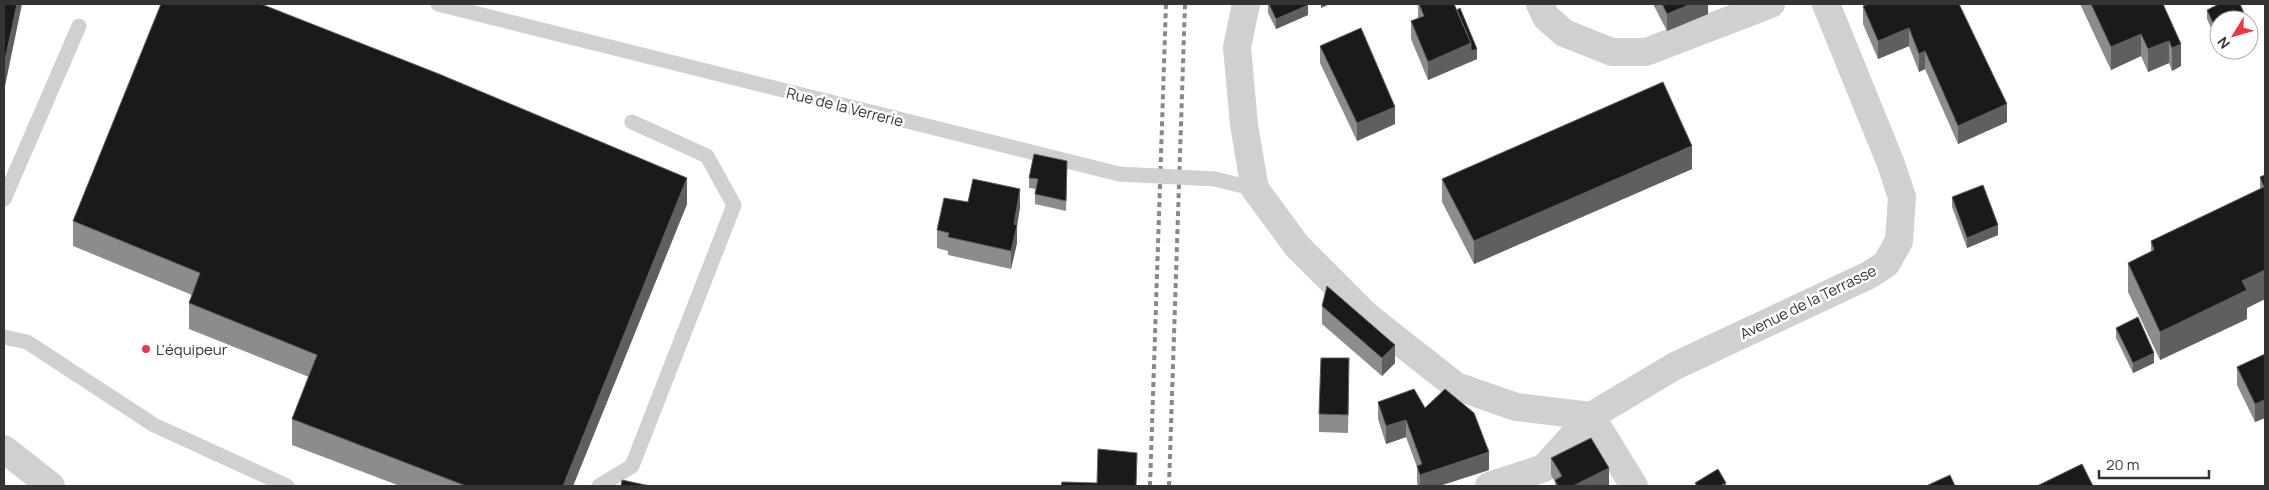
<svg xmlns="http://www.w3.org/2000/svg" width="2269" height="490" viewBox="0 0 2269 490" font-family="Manrope,sans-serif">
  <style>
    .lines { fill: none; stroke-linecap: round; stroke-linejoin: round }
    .lane { stroke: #d0d0d0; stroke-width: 15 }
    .street { stroke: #d0d0d0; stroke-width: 28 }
    .rail { stroke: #888; stroke-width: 4; stroke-dasharray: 5 4; stroke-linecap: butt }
    .lane-bridge { stroke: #d0d0d0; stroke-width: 15 }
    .wall { fill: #8c8c8c }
    .shaded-wall { fill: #5f5f5f }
    .building { fill: #1a1a1a; stroke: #5f5f5f }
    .poi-dot { fill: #e63946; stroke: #fff; stroke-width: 2 }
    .labels { text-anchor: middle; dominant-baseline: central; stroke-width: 5; stroke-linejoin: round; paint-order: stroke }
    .street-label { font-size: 15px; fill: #333; stroke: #fff }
    .poi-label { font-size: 15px; fill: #333; stroke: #fff; text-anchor: start }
  </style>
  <rect width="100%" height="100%" fill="#fff"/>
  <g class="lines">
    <g class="lane">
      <polyline points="438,4 1119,174"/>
      <polyline points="1215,179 1255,189"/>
      <polyline points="4,199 79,26"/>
      <polyline points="4,337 27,342 154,425 287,486"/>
      <polyline points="599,486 632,466 734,205 707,156 632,122"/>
    </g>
    <g class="street">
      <polyline points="1246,4 1237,47 1244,125 1255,189 1297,246 1367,316 1456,386 1516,407 1591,416"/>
      <polyline points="1540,4 1546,17 1564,33 1612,52 1646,52 1771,4"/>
      <polyline points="1591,416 1634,486"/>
      <polyline points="4,449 51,486"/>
      <polyline points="1489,486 1544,468 1591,416 1675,366 1869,275 1886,264 1899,241 1902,197 1891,164 1826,4"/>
    </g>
    <g class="rail">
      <polyline points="1150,486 1166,4"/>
      <polyline points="1169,486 1185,4"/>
    </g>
    <polyline class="lane-bridge" points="1119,174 1215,179"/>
  </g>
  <g class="wall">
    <polygon points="1268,4 1307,4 1308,15 1276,29 1268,13"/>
    <polygon points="1418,4 1454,4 1477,59 1428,80 1411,39 1411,21 1418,18"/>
    <polygon points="1653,4 1708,4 1708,14 1667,31"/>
    <polygon points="1959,4 2007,122 1958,144 1925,69 1919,72 1909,46 1878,59 1863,24 1863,6"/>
    <polygon points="2080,4 2163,4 2181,66 2172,71 2169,63 2148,72 2141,56 2111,70"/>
    <polygon points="2207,10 2219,20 2219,46 2207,19"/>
    <polygon points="1320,46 1395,124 1357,141 1320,63"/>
    <polygon points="1067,161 1066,211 1035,204 1035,194 1036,189 1029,188 1029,178"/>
    <polygon points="1692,169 1474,264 1442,202 1442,179"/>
    <polygon points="2265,175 2265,299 2247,308 2247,319 2160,360 2128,292 2128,263 2151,252 2151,241 2260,189 2260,177"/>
    <polygon points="1952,197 1998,235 1967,248 1952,207"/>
    <polygon points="968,202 1020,207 1017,226 1017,243 1011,269 948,255 948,251 937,248 937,230"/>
    <polygon points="687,204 573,486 400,486 292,445 292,419 309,377 189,329 189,303 192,295 73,246 73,221"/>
    <polygon points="1322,306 1395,363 1382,376 1322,324"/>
    <polygon points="2116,328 2154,363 2133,373 2116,338"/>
    <polygon points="2265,354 2265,418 2255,422 2237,385 2237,367"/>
    <polygon points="1349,376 1348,433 1319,432 1319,414"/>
    <polygon points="1378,402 1425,408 1489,470 1439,486 1418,486 1417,483 1417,467 1406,437 1386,444 1378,419"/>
    <polygon points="1551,458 1609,486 1555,486 1555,482 1551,475"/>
  </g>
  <g class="shaded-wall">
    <polygon points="17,4 22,4 4,91 4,65"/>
    <polygon points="1321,4 1330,4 1321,8"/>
    <polygon points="1691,4 1708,4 1708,14 1667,31 1667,14"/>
    <polygon points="1308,5 1308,15 1276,29 1276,19"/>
    <polygon points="1909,28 1909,46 1878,59 1878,41"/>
    <polygon points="2141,34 2141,56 2111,70 2111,47"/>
    <polygon points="2169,41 2169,63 2148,72 2148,49"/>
    <polygon points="1471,43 1477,49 1477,59 1428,80 1428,62"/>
    <polygon points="2181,44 2181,66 2172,71 2172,48"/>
    <polygon points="1925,51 1925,69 1919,72 1919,54"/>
    <polygon points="2007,104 2007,122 1958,144 1958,126"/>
    <polygon points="1395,107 1395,124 1357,141 1357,123"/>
    <polygon points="1692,146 1692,169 1474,264 1474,241"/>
    <polygon points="687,178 687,204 573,486 563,486"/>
    <polygon points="1020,189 1020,207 1017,226 1017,243 1011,269 1011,251 1014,224"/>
    <polygon points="1998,225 1998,235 1967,248 1967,238"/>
    <polygon points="2265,270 2265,299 2247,308 2247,319 2160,360 2160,332 2242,281"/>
    <polygon points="1395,345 1395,363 1382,376 1382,358"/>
    <polygon points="2154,353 2154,363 2133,373 2133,363"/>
    <polygon points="2265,400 2265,418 2255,422 2255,404"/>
    <polygon points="1406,420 1406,437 1386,444 1386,426"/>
    <polygon points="1489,452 1489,470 1439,486 1420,486 1420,475"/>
    <polygon points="1609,468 1609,486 1573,486"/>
    <polygon points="1726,483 1726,486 1720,486"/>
  </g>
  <g class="building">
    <polygon points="4,4 17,4 4,65"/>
    <polygon points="161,4 261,4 439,74 687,178 563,486 466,486 292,419 317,355 189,303 200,273 73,221"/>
    <polygon points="1269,4 1307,4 1308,5 1276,19"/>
    <polygon points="1419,4 1454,4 1471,43 1428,62 1411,21 1424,16"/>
    <polygon points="1662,4 1691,4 1667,14"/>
    <polygon points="1868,4 1959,4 2007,104 1958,126 1925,51 1919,54 1909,28 1878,41 1863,6"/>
    <polygon points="2091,4 2163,4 2181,44 2172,48 2169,41 2148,49 2141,34 2111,47"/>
    <polygon points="2219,4 2240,4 2247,20 2219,20 2219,36 2207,10"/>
    <polygon points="1460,8 1477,49 1471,51 1471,43 1457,10"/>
    <polygon points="1361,28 1395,107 1357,123 1320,46"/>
    <polygon points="1663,82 1692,146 1474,241 1442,179"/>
    <polygon points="1034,154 1067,161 1066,201 1035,194 1038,179 1029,178"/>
    <polygon points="2265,175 2265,270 2242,281 2247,290 2160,332 2128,263 2154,250 2151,241 2264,187 2260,177"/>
    <polygon points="973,179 1020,189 1014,224 1017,225 1011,251 948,237 949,233 937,230 944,198 968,202"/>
    <polygon points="1983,185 1998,225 1967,238 1952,197"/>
    <polygon points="1327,286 1395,345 1382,358 1322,306"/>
    <polygon points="2138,317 2154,353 2133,363 2116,328"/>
    <polygon points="2265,354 2265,400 2255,404 2237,367"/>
    <polygon points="1321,358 1349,358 1348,415 1319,414"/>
    <polygon points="1414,389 1425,408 1445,389 1474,413 1489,452 1420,475 1417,466 1422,464 1406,420 1386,426 1378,402"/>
    <polygon points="1591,438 1609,468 1573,486 1558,486 1555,480 1562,476 1551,458"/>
    <polygon points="1098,449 1137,453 1136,486 1061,486 1062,482 1097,483"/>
    <polygon points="2082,464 2093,486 2037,486"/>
    <polygon points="1718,469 1726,483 1720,486 1697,486 1695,483"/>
    <polygon points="1950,475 1955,486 1926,486"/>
    <polygon points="622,480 650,486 621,486"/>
  </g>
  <circle class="poi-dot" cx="146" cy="349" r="5"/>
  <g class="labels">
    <g class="street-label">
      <text transform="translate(845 107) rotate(14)">Rue de la Verrerie</text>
      <text transform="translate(1808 302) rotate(-26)">Avenue de la Terrasse</text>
    </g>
    <g class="poi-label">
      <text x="156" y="349">L'équipeur</text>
    </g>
  </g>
  <rect width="2269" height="490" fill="none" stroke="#333333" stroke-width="10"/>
  <g transform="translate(2234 35) rotate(233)"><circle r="24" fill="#ffffff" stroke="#adadad"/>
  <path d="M0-4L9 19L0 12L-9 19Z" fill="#e63946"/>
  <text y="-8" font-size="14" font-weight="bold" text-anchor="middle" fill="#333333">N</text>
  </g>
  <path d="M2099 470v8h110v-8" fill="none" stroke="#333333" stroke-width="2.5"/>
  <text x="2106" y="470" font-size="15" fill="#333333" stroke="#ffffff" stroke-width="4" paint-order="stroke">20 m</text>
</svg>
